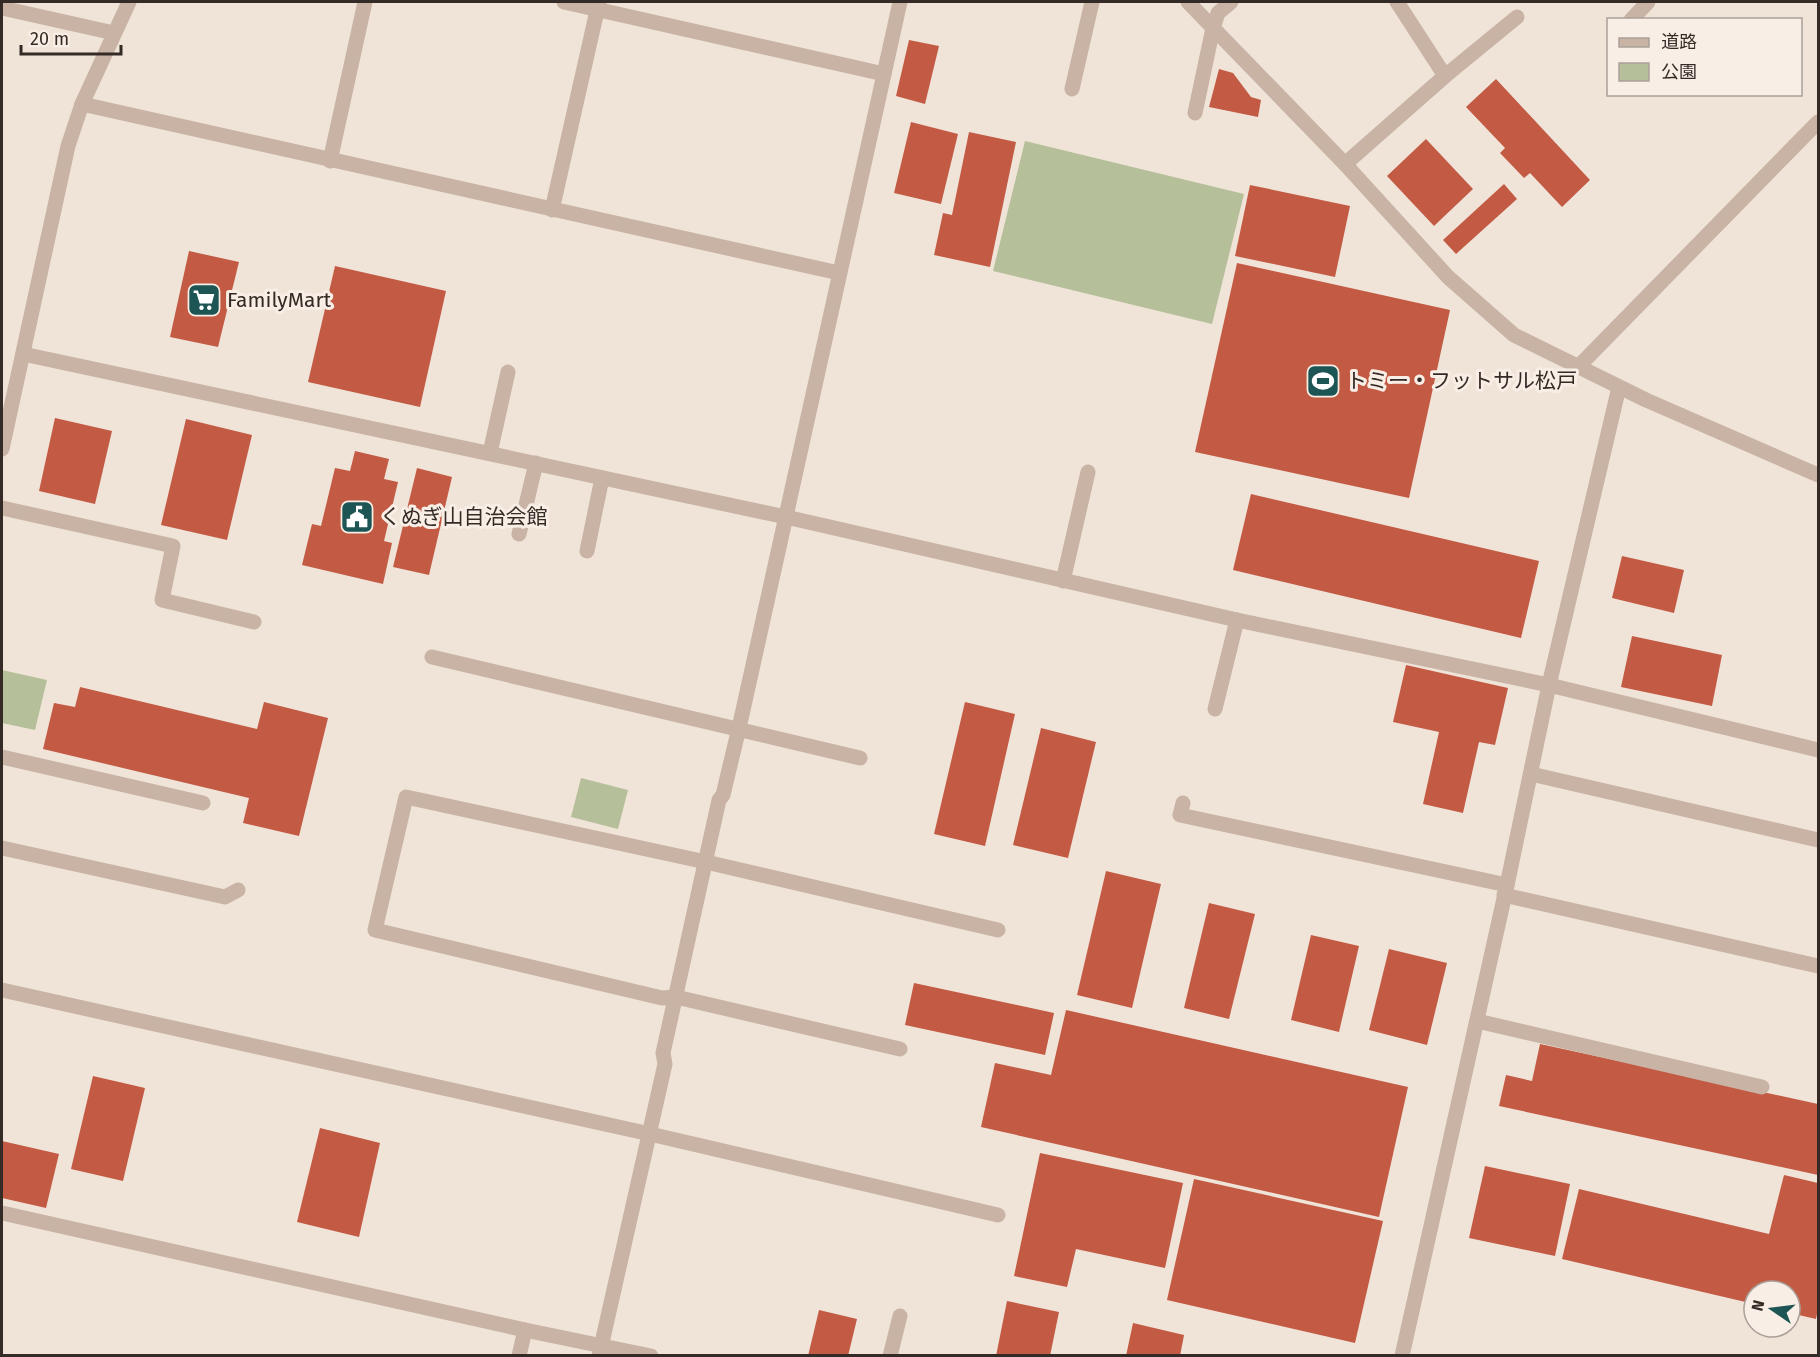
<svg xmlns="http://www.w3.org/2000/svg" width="1820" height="1357" viewBox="0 0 1820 1357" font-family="'Fira Sans','Noto Sans JP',sans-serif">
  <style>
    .green { fill: #b5bf99 }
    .building { fill: #c35a44 }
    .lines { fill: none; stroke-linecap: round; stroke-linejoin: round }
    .minor { stroke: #c8b3a5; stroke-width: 15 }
    .labels { text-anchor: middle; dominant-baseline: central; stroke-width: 6; stroke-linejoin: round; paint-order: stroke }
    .poi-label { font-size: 21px; fill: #342a26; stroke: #f8eee5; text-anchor: start }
  </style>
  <rect width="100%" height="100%" fill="#f0e4d9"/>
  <g class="green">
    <polygon points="1025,141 1244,194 1212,324 993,271"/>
    <polygon points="2,670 47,680 35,730 2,723"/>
    <polygon points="581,778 628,790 618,829 571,817"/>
  </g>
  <g class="building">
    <polygon points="909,40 939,46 925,104 896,96"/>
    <polygon points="1219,69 1233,73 1251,97 1261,100 1258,117 1209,107"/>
    <polygon points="1496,79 1590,180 1562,207 1530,173 1524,178 1500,153 1505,148 1466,107"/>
    <polygon points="911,122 958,134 941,204 894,193"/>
    <polygon points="969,132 1016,142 990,267 934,255 943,213 952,215"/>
    <polygon points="1426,139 1473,189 1434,226 1387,176"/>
    <polygon points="1504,184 1517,199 1456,254 1443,240"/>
    <polygon points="1250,185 1350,206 1335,277 1235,256"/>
    <polygon points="189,251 239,262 218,347 170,337"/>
    <polygon points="1237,263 1450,310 1409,498 1195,452"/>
    <polygon points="335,266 446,291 420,407 308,382"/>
    <polygon points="55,418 112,431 95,504 39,491"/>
    <polygon points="186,419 252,435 227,540 161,525"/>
    <polygon points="355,451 389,459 384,479 398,482 384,541 392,543 383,584 302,565 312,524 321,526 335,468 350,471"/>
    <polygon points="417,468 452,477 429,575 393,567"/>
    <polygon points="1251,494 1539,561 1521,638 1233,570"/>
    <polygon points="1622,556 1684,570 1674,613 1612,598"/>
    <polygon points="1632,636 1722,655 1712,706 1621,687"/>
    <polygon points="1406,665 1508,688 1495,745 1479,742 1463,813 1423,804 1439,732 1393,722"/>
    <polygon points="80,687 257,729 264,702 328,718 299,836 243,823 249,798 43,749 54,703 75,707"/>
    <polygon points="965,702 1015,714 985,846 934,834"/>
    <polygon points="1041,728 1096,742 1068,858 1013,845"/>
    <polygon points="1106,871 1161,884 1132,1008 1077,995"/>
    <polygon points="1209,903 1255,914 1229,1019 1184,1008"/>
    <polygon points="1311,935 1359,946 1339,1032 1291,1020"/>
    <polygon points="1389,949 1447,963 1427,1045 1369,1030"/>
    <polygon points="914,983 1054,1013 1045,1055 905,1025"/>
    <polygon points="1066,1010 1408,1087 1379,1217 981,1127 995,1063 1051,1075"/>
    <polygon points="1540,1044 1818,1104 1818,1175 1499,1106 1506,1075 1532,1081"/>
    <polygon points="93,1076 145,1088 123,1181 71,1169"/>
    <polygon points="320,1128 380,1143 359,1237 297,1222"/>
    <polygon points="2,1141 59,1154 46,1208 2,1198"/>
    <polygon points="1040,1153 1183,1183 1165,1268 1076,1249 1067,1287 1014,1276"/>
    <polygon points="1485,1166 1570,1184 1555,1256 1469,1238"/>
    <polygon points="1784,1175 1818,1183 1818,1309 1816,1319 1790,1313 1790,1291 1754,1291 1754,1304 1562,1259 1579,1189 1769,1234"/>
    <polygon points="1194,1179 1383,1221 1355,1343 1167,1300"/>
    <polygon points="1007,1301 1059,1312 1050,1356 996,1356"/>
    <polygon points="819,1310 857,1319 848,1356 808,1356"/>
    <polygon points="1133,1323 1184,1335 1180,1356 1126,1356"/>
  </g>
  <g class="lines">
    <g class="minor">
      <polyline points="564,2 884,74"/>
      <polyline points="1188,2 1345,164 1448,277 1514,335 1646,400 1818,475"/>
      <polyline points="2,8 114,33"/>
      <polyline points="1631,20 1648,2"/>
      <polyline points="1445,76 1517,17"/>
      <polyline points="1072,89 1092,2"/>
      <polyline points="82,104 839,273"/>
      <polyline points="1195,113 1213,28 1218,13 1231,2"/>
      <polyline points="330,161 365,2"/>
      <polyline points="1345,164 1445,76 1397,2"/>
      <polyline points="552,210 599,2"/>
      <polyline points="23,354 786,517 1237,620 1549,685 1818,750"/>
      <polyline points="1578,367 1818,122"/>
      <polyline points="2,449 68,146 82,104 129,2"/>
      <polyline points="490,453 508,372"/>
      <polyline points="2,508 173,546 162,600 254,622"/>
      <polyline points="519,534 536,463"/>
      <polyline points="587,551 602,478"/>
      <polyline points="1063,581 1088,472"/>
      <polyline points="432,657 860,758"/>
      <polyline points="1215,709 1237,620"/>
      <polyline points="2,757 203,803"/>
      <polyline points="1531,774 1818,840"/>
      <polyline points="1183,803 1180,815 1507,885"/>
      <polyline points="2,848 225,897 238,890"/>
      <polyline points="1504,895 1818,966"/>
      <polyline points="2,990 650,1134 998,1215"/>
      <polyline points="1477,1021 1762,1087"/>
      <polyline points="900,1049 676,997 662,998 375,930 406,797 706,862 998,930"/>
      <polyline points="2,1213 525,1330 651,1356"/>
      <polyline points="519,1356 525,1330"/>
      <polyline points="599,1356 665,1064 663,1053 719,800 723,795 739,728 900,2"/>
      <polyline points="890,1356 900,1316"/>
      <polyline points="1402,1356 1507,885 1549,685 1619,387"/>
    </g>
  </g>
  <defs>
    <symbol id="supermarket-square" viewBox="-11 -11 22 22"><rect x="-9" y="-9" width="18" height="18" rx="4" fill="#1d5454" stroke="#f8eee5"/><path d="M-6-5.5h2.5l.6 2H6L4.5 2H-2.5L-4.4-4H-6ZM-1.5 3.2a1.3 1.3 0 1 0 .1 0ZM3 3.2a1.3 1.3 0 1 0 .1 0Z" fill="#fff"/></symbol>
    <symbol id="stadium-square" viewBox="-11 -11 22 22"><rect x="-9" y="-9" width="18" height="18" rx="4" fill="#1d5454" stroke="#f8eee5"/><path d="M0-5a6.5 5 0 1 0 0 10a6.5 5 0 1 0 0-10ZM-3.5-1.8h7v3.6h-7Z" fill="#fff"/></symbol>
    <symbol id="civic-square" viewBox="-11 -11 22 22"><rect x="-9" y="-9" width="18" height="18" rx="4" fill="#1d5454" stroke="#f8eee5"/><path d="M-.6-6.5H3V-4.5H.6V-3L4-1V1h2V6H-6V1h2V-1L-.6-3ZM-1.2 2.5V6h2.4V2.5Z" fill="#fff"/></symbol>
  </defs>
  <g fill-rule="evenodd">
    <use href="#supermarket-square" x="185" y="281" width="38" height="38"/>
    <use href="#stadium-square" x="1304" y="362" width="38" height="38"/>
    <use href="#civic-square" x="338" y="498" width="38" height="38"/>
  </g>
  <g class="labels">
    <g class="poi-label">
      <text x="227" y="300">FamilyMart</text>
      <text x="1346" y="381">トミー・フットサル松戸</text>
      <text x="380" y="517">くぬぎ山自治会館</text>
    </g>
  </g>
  <rect width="1820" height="1357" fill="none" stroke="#342a26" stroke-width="6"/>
  <rect x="1607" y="18" width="195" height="78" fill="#f8eee5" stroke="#aaa099" stroke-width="1.5"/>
  <rect x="1619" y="38" width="30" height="9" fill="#c8b3a5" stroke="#aaa099" stroke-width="1.5"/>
  <text x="1661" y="48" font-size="18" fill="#342a26">道路</text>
  <rect x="1619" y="63" width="30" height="18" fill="#b5bf99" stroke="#aaa099" stroke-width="1.5"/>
  <text x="1661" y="78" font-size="18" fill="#342a26">公園</text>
  <g transform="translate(1772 1309) rotate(284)"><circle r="28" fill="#f8eee5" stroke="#aaa099" stroke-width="1.5"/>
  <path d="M0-4.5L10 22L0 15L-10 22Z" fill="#1d5454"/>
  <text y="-9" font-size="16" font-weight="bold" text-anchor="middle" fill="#342a26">N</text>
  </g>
  <path d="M21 45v9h100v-9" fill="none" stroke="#342a26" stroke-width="3"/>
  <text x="30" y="45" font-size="18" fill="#342a26" stroke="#f8eee5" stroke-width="4.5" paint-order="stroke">20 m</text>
</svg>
